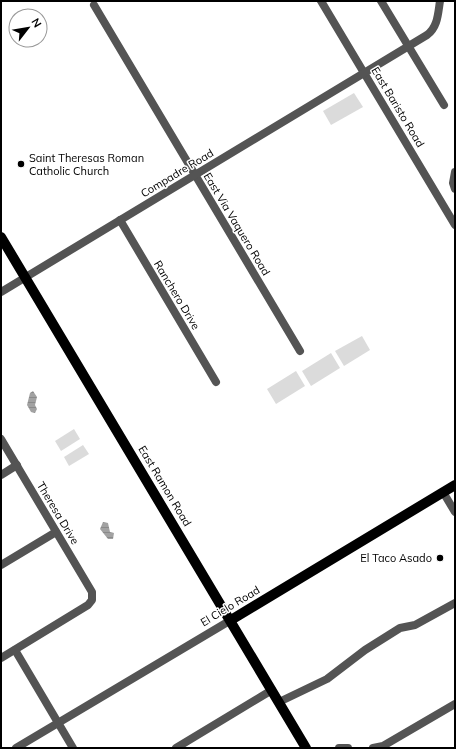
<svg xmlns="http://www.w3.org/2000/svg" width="456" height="749" viewBox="0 0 456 749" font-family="Mulish,sans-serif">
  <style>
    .park { fill: #dbdbdb }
    .water { fill: url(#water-rules) }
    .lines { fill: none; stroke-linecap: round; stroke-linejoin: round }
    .minor { stroke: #545454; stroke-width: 8 }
    .major { stroke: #000; stroke-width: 10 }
    .poi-dot { fill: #000; stroke: #fff; stroke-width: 1.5 }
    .labels { text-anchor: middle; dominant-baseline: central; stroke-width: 3; stroke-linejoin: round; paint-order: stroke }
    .street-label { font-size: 11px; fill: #000; stroke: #fff }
    .poi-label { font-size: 11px; fill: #000; stroke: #fff; text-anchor: start }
  </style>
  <defs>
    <pattern id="water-rules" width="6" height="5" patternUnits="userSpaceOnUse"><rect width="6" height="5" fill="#a2a2a2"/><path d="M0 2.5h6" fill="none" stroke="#8a8a8a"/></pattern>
  </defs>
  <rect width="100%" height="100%" fill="#fff"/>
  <g class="park">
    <polygon points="354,93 363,107 331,125 323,111"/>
    <polygon points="362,336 370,350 344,366 335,351"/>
    <polygon points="331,353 340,368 311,386 302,371"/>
    <polygon points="296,371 305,386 276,404 267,389"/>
    <polygon points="74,429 80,439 61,451 55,441"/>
    <polygon points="83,445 89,454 69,466 64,457"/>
  </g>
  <g class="water">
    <polygon points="33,391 37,397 35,405 37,409 35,413 31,412 27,405 30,393"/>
    <polygon points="103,522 108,523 110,532 114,533 113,539 108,539 100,529"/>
  </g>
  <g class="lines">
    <g class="minor">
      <polyline points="321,1 455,225"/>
      <polyline points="381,1 444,105"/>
      <polyline points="94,5 300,351"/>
      <polyline points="455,172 453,183 455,189"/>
      <polyline points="120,220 216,382"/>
      <path d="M1,292l426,-257c11,-8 11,-22 13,-34"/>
      <polyline points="1,439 92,592 92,600 88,605 1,658"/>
      <polyline points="1,475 17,465"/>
      <polyline points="443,492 455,512"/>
      <polyline points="1,565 56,532"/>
      <polyline points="15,650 73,748"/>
      <polyline points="279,702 327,679 365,650 400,628 415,625 455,603"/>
      <polyline points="16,748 231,620"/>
      <polyline points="176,748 272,690"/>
      <polyline points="339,748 348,748"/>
      <polyline points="373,748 383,746 455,704"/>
    </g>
    <g class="major">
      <polyline points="1,237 306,748"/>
      <polyline points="231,620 455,485"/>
    </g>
  </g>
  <g class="poi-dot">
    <circle cx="21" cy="164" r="4"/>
    <circle cx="440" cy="558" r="4"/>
  </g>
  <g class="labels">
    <g class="street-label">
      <text transform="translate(398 107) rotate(59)">East Baristo Road</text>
      <text transform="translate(177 173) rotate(-31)">Compadre Road</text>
      <text transform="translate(237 224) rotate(59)">East Via Vaquero Road</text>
      <text transform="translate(177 295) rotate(59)">Ranchero Drive</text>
      <text transform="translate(165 486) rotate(59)">East Ramon Road</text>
      <text transform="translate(58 513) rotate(59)">Theresa Drive</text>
      <text transform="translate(230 606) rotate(-31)">El Cielo Road</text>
    </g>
    <g class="poi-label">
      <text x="29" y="158">Saint Theresas Roman<tspan x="29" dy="13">Catholic Church</tspan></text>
      <text x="432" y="558" text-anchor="end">El Taco Asado</text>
    </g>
  </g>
  <rect width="456" height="749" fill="none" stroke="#000000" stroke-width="4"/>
  <g transform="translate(28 28) rotate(59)"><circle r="19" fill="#ffffff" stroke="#999999"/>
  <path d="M0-3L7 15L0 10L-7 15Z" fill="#000000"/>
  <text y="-6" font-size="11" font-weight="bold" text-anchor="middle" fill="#000000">N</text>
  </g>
</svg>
